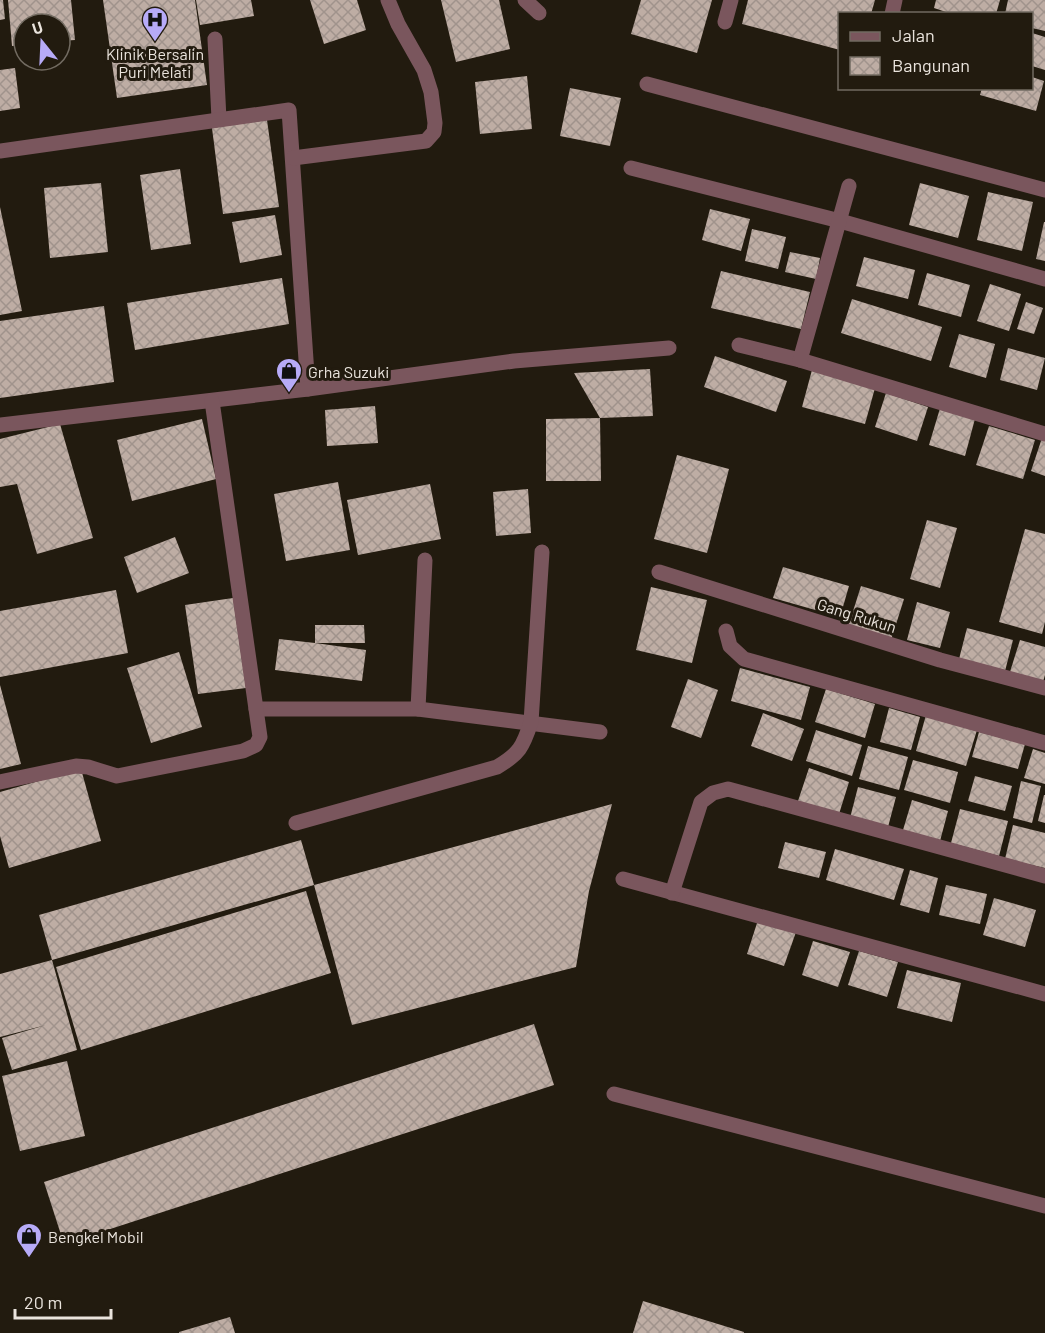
<svg xmlns="http://www.w3.org/2000/svg" width="1045" height="1333" viewBox="0 0 1045 1333" font-family="Barlow,sans-serif">
  <style>
    .building { fill: url(#building-cross-hatch) }
    .lines { fill: none; stroke-linecap: round; stroke-linejoin: round }
    .minor { stroke: #7a565d; stroke-width: 15 }
    .labels { text-anchor: middle; dominant-baseline: central; stroke-width: 6; stroke-linejoin: round; paint-order: stroke }
    .poi-label { font-size: 16px; fill: #eae4dd; stroke: #221b0f; text-anchor: start }
    .street-label { font-size: 16px; fill: #eae4dd; stroke: #221b0f }
  </style>
  <defs>
    <pattern id="building-cross-hatch" width="8" height="8" patternUnits="userSpaceOnUse" patternTransform="scale(1.5)"><rect width="8" height="8" fill="#beada4"/><path d="M0 0l8 8M0 8l8-8" fill="none" stroke="#a0938c"/></pattern>
  </defs>
  <rect width="100%" height="100%" fill="#221b0f"/>
  <g class="building">
    <polygon points="0,0 3,0 5,19 0,20"/>
    <polygon points="8,0 71,0 75,40 60,41 60,24 24,24 24,45 12,46"/>
    <polygon points="103,0 195,0 207,85 117,98"/>
    <polygon points="196,0 251,0 254,16 200,25"/>
    <polygon points="310,0 357,0 366,30 324,44"/>
    <polygon points="441,0 499,0 510,49 456,62"/>
    <polygon points="641,0 712,0 697,53 631,34"/>
    <polygon points="748,0 875,0 871,14 840,14 840,50 742,24"/>
    <polygon points="936,0 1000,0 996,14 952,14 934,8"/>
    <polygon points="1008,0 1045,0 1045,31 1032,28 1032,14 1005,14"/>
    <polygon points="1032,33 1045,37 1045,70 1032,66"/>
    <polygon points="15,68 20,108 0,111 0,70"/>
    <polygon points="527,76 532,129 480,134 475,82"/>
    <polygon points="1032,77 1044,81 1036,111 980,95 982,88 1032,88"/>
    <polygon points="570,88 621,98 610,146 560,136"/>
    <polygon points="267,120 279,207 223,214 212,128"/>
    <polygon points="180,169 191,244 151,250 140,175"/>
    <polygon points="101,183 108,252 50,258 44,188"/>
    <polygon points="920,183 969,196 958,238 909,225"/>
    <polygon points="988,192 1033,202 1022,251 977,240"/>
    <polygon points="0,207 22,311 0,315"/>
    <polygon points="710,209 750,219 741,251 702,240"/>
    <polygon points="275,215 282,255 240,263 232,222"/>
    <polygon points="1044,222 1045,222 1045,261 1036,259"/>
    <polygon points="752,229 786,237 778,269 745,261"/>
    <polygon points="790,252 820,258 816,279 785,272"/>
    <polygon points="864,257 915,270 908,299 856,286"/>
    <polygon points="721,271 810,292 801,329 711,308"/>
    <polygon points="927,273 970,285 961,317 918,305"/>
    <polygon points="282,278 289,324 135,350 127,303"/>
    <polygon points="990,284 1021,294 1009,331 977,321"/>
    <polygon points="852,299 942,327 931,361 841,333"/>
    <polygon points="1026,302 1043,308 1034,334 1017,329"/>
    <polygon points="104,306 114,382 0,398 0,321"/>
    <polygon points="959,334 995,344 986,378 949,367"/>
    <polygon points="1008,348 1045,358 1037,390 1000,380"/>
    <polygon points="715,356 787,381 776,412 704,387"/>
    <polygon points="650,369 653,416 600,418 574,373"/>
    <polygon points="812,370 875,388 865,424 802,407"/>
    <polygon points="886,393 928,407 917,441 875,427"/>
    <polygon points="941,405 976,415 965,456 929,445"/>
    <polygon points="375,406 378,443 327,446 325,410"/>
    <polygon points="600,418 601,481 546,481 546,419"/>
    <polygon points="202,419 216,479 132,501 117,440"/>
    <polygon points="60,424 93,538 37,554 17,484 0,487 0,439"/>
    <polygon points="989,426 1035,440 1023,479 976,465"/>
    <polygon points="1042,438 1045,439 1045,476 1031,471"/>
    <polygon points="677,455 729,469 707,553 654,539"/>
    <polygon points="338,482 350,550 286,561 274,494"/>
    <polygon points="430,484 441,539 358,555 347,500"/>
    <polygon points="528,489 531,533 496,536 493,492"/>
    <polygon points="927,520 957,528 940,588 910,579"/>
    <polygon points="1025,529 1045,534 1045,622 1042,634 999,622"/>
    <polygon points="175,537 189,573 137,593 124,557"/>
    <polygon points="783,567 849,586 840,617 773,598"/>
    <polygon points="861,586 904,599 891,640 848,627"/>
    <polygon points="651,587 707,600 692,663 636,650"/>
    <polygon points="116,590 128,653 0,677 0,611"/>
    <polygon points="233,598 246,688 198,694 185,605"/>
    <polygon points="917,602 950,612 940,648 907,640"/>
    <polygon points="315,625 364,625 365,643 315,643 366,650 362,681 275,670 279,639 315,643"/>
    <polygon points="967,628 1013,640 1004,675 958,663"/>
    <polygon points="1020,640 1045,647 1045,675 1042,685 1009,675"/>
    <polygon points="179,652 202,727 151,743 127,668"/>
    <polygon points="740,668 810,687 801,720 731,701"/>
    <polygon points="688,679 718,690 701,738 671,727"/>
    <polygon points="0,685 21,764 0,769"/>
    <polygon points="826,689 875,704 865,738 815,722"/>
    <polygon points="889,708 920,717 911,750 880,742"/>
    <polygon points="763,713 804,729 792,761 751,746"/>
    <polygon points="926,715 977,730 966,766 916,751"/>
    <polygon points="816,730 862,745 852,776 806,761"/>
    <polygon points="979,732 1025,744 1018,769 972,757"/>
    <polygon points="868,746 908,757 899,790 859,779"/>
    <polygon points="1033,749 1045,753 1045,784 1024,778"/>
    <polygon points="913,760 958,772 950,803 904,790"/>
    <polygon points="809,768 849,782 839,814 798,801"/>
    <polygon points="81,769 101,841 9,868 0,836 0,792"/>
    <polygon points="975,776 1012,786 1005,811 968,801"/>
    <polygon points="1021,781 1041,786 1032,823 1013,818"/>
    <polygon points="858,787 896,797 888,827 850,818"/>
    <polygon points="1044,795 1045,795 1045,823 1038,821"/>
    <polygon points="912,800 948,811 940,841 903,830"/>
    <polygon points="612,804 589,891 576,967 352,1025 314,885 52,960 39,915 301,840 314,885"/>
    <polygon points="960,809 1008,821 999,856 951,843"/>
    <polygon points="1013,825 1045,833 1045,868 1005,859"/>
    <polygon points="785,842 826,852 819,878 778,868"/>
    <polygon points="835,849 904,869 894,900 826,880"/>
    <polygon points="910,870 938,878 929,913 900,905"/>
    <polygon points="946,885 987,894 980,924 939,915"/>
    <polygon points="306,891 331,973 81,1050 56,967"/>
    <polygon points="994,898 1036,910 1025,947 983,935"/>
    <polygon points="758,920 796,932 784,966 747,954"/>
    <polygon points="813,941 850,952 838,987 802,975"/>
    <polygon points="859,951 898,962 887,997 848,985"/>
    <polygon points="52,960 77,1050 12,1070 2,1038 46,1025 0,1037 0,974"/>
    <polygon points="907,970 961,983 952,1022 897,1008"/>
    <polygon points="534,1024 554,1085 64,1244 44,1182"/>
    <polygon points="67,1061 85,1136 20,1151 2,1076"/>
    <polygon points="643,1301 744,1332 744,1333 633,1333"/>
    <polygon points="230,1317 235,1333 179,1333 179,1332"/>
  </g>
  <g class="lines">
    <g class="minor">
      <polyline points="525,0 539,13"/>
      <polyline points="892,14 895,0"/>
      <polyline points="725,22 731,0"/>
      <polyline points="215,39 219,119"/>
      <polyline points="647,84 1045,190"/>
      <polyline points="0,151 289,110 308,389"/>
      <polyline points="293,158 426,141 434,132 435,123 431,92 424,70 398,24 388,0"/>
      <polyline points="631,168 840,221 1045,279"/>
      <polyline points="739,345 800,360 1045,434"/>
      <polyline points="800,360 849,186"/>
      <polyline points="0,425 308,389 514,361 669,348"/>
      <polyline points="659,572 940,660 1045,688"/>
      <polyline points="726,631 730,646 744,659 1045,743"/>
      <polyline points="256,709 418,709 600,732"/>
      <polyline points="418,709 425,560"/>
      <polyline points="0,782 76,766 88,767 117,776 243,751 256,745 260,737 212,401"/>
      <path d="M296,823l201,-56c22,-13 26,-20 34,-45l11,-170"/>
      <polyline points="623,879 1045,994"/>
      <polyline points="672,893 701,802 713,793 728,789 1045,876"/>
      <polyline points="614,1094 1045,1206"/>
    </g>
  </g>
  <defs>
    <symbol id="hospital-pin" viewBox="-11 -11 22 30"><path d="M0 17L-7.5 6A9.5 9.5 0 1 1 7.5 6Z" fill="#b7abf8" stroke="#221b0f"/><path d="M-5-5h3v3.5h4V-5h3V5h-3V1.5h-4V5h-3Z" fill="#111"/></symbol>
    <symbol id="shop-pin" viewBox="-11 -11 22 30"><path d="M0 17L-7.5 6A9.5 9.5 0 1 1 7.5 6Z" fill="#b7abf8" stroke="#221b0f"/><path d="M-5-2.5h2.3a2.7 3.5 0 0 1 5.4 0H5L5.5 6h-11ZM-1.5-2.5h3a1.5 2.3 0 0 0-3 0Z" fill="#111"/></symbol>
  </defs>
  <g fill-rule="evenodd">
    <use href="#hospital-pin" x="140" y="5" width="30" height="40"/>
    <use href="#shop-pin" x="274" y="356" width="30" height="40"/>
    <use href="#shop-pin" x="14" y="1221" width="30" height="40"/>
  </g>
  <g class="labels">
    <g class="poi-label">
      <text x="155" y="53" text-anchor="middle">Klinik Bersalin<tspan x="155" dy="18">Puri Melati</tspan></text>
      <text x="308" y="371">Grha Suzuki</text>
      <text x="48" y="1236">Bengkel Mobil</text>
    </g>
    <g class="street-label">
      <text transform="translate(857 615) rotate(17)">Gang Rukun</text>
    </g>
  </g>
  <rect x="838" y="12" width="195" height="78" fill="#221b0f" stroke="#726b61" stroke-width="1.5"/>
  <rect x="850" y="32" width="30" height="9" fill="#7a565d" stroke="#726b61" stroke-width="1.5"/>
  <text x="892" y="42" font-size="18" fill="#eae4dd">Jalan</text>
  <rect x="850" y="57" width="30" height="18" fill="url(#building-cross-hatch)" stroke="#726b61" stroke-width="1.5"/>
  <text x="892" y="72" font-size="18" fill="#eae4dd">Bangunan</text>
  <g transform="translate(42 42) rotate(342)"><circle r="28" fill="#221b0f" stroke="#726b61" stroke-width="1.5"/>
  <path d="M0-4.5L10 22L0 15L-10 22Z" fill="#b7abf8"/>
  <text y="-9" font-size="16" font-weight="bold" text-anchor="middle" fill="#eae4dd">U</text>
  </g>
  <path d="M15 1309v9h96v-9" fill="none" stroke="#eae4dd" stroke-width="3"/>
  <text x="24" y="1309" font-size="18" fill="#eae4dd" stroke="#221b0f" stroke-width="4.5" paint-order="stroke">20 m</text>
</svg>
